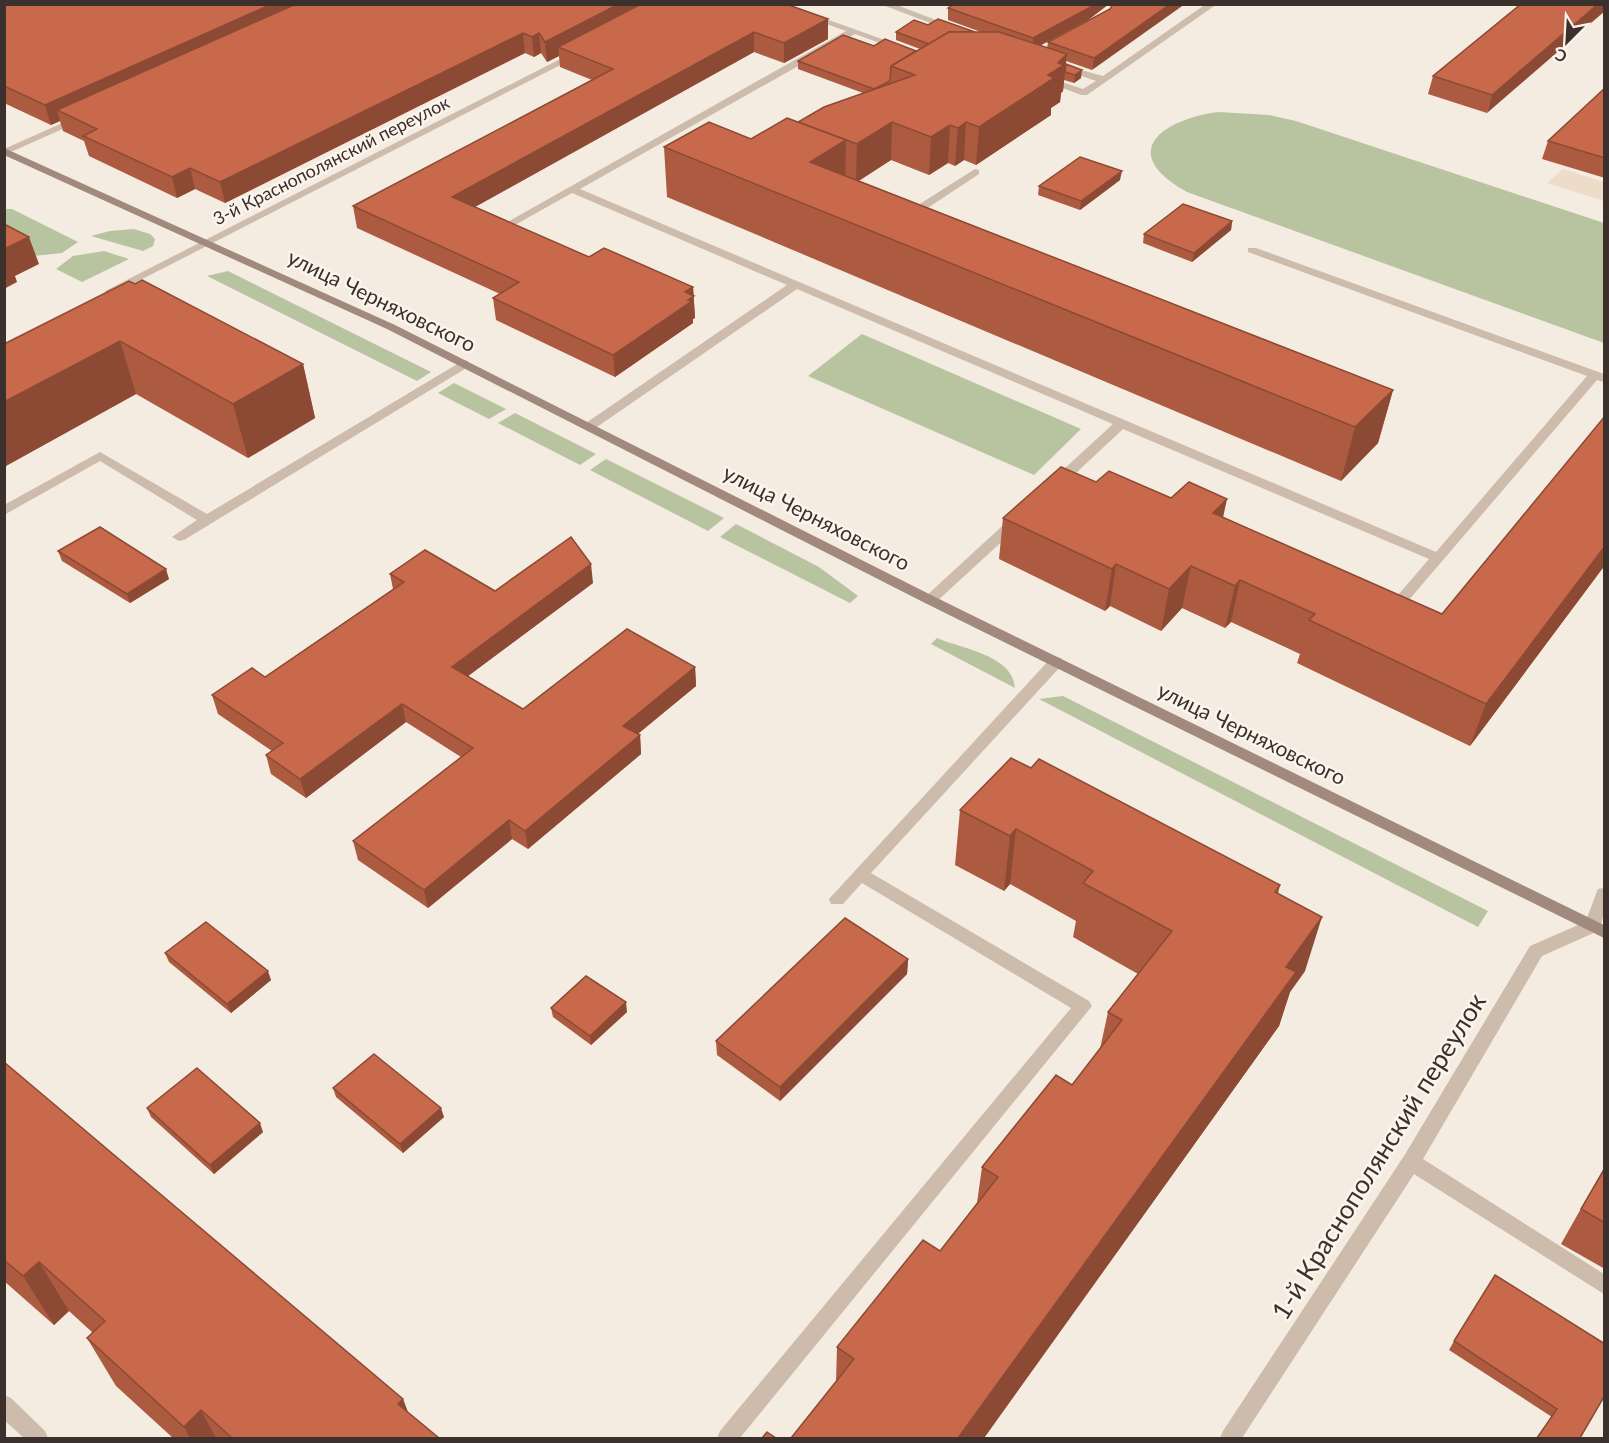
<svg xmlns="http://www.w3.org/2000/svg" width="1609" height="1443" viewBox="0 0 1609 1443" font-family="Lato,sans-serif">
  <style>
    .green { fill: #b8c4a0 }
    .plaza { fill: #ecdcc8 }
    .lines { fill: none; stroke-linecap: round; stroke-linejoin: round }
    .service { fill: #cdbbac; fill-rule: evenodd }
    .minor { fill: #cdbbac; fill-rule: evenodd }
    .tertiary { fill: #cdbbac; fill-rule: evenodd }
    .secondary { fill: #a18a7d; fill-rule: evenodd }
    .wall { fill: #ac5a40 }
    .shaded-wall { fill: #8c4a34 }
    .building { fill: #c8694b; stroke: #8c4a34; stroke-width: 1.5 }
    .labels { text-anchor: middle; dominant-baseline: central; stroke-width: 5; stroke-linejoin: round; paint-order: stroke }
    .far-street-label { font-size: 18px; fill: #3b302b; stroke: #fbf5ee }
    .street-label { font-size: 21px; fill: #3b302b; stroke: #fbf5ee }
    .near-street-label { font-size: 26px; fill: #3b302b; stroke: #fbf5ee }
  </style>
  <rect width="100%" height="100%" fill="#f4ebe1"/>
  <g class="green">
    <path d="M1218,112l51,3 27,6 308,102v120l-417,-151c-70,-39 -27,-72 31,-80z"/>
    <polygon points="5,209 12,209 78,242 62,253 33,256 4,238"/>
    <polygon points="134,229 150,234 155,239 153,246 143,251 91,236 110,231"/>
    <polygon points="104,251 129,259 82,282 56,269 73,256"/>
    <polygon points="228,271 431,372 417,381 207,276"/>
    <polygon points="862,334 1081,429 1034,475 808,376"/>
    <polygon points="454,383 506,409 489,419 438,393"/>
    <polygon points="515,413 596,454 580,465 498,423"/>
    <polygon points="606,459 724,518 708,531 590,470"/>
    <polygon points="736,524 819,567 858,596 850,603 720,537"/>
    <path d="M937,638c25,11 76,17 78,50l-84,-44z"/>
    <polygon points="1063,696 1488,911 1478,927 1039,699"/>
  </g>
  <polygon class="plaza" points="1563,169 1604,182 1604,201 1547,183"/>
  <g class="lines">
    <g class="service">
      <polygon points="770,4 784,4 907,48 899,50 855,34 580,189 1436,552 1587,376 1248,252 1248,248 1256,248 1604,374 1604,382 1597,380 1396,615 1386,615 1384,612 1386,609 1429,559 1123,429 1061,487 1051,487 1049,484 1051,481 1113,424 797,289 594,429 586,429 586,423 787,285 572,193 513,226 504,224 846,31"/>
      <polygon points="880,4 894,4 957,28 949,30"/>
      <polygon points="1206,4 1217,4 1087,95 1081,95 1039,79 1044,76 1083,89 1096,81 1059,68 1059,64 1103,76"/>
      <polygon points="975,169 979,170 979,174 920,213 912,213 901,207 906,204 915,207"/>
      <polygon points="464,360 468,361 468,367 184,540 179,541 172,537 197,520 100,461 4,515 4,505 100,452 207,514"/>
      <polygon points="1017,516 1024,520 1022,523 935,603 925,603 923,600 925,597 1012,517"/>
      <polygon points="1056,657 1061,658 1063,662 1061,666 871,873 1089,1001 1092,1006 740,1438 717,1438 720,1431 1071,1008 862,883 843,904 831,904 829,899 1051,658"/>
      <polygon points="4,1395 11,1398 45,1431 48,1438 24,1438 4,1420"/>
    </g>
    <g class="minor">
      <polygon points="574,52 582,54 115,293 107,293 105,291"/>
      <polygon points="76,117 85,119 4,155 4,149"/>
      <polygon points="1592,919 1598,921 1600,926 1598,931 1542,956 1423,1159 1604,1274 1604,1294 1414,1174 1242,1438 1220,1438 1223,1431 1404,1156 1530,946"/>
    </g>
    <path class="tertiary" d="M1604,888c1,15 1,29 -6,43l-6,2 -6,-2 -2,-5 12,-32 2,-5z"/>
    <polygon class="secondary" points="4,148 395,325 935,597 1604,925 1604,938 925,603 387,329 4,155"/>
  </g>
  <g class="wall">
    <polygon points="4,4 828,19 828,39 784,63 754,52 475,207 589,257 693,287 695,318 693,319 693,323 615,377 496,320 493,298 500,294 357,228 353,206 592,80 560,67 559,56 547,62 541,53 534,57 525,53 225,203 195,189 177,198 89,156 84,141 63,131 60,121 51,125 4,103"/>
    <polygon points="954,4 1109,4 1088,20 1040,45 1047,48 1048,42 1110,9 1092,70 1066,61 1066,64 1081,78 1074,83 1064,80 1063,91 1061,93 1060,102 1051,108 1051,115 976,165 964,160 955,166 948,163 929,175 891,160 859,181 1393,390 1378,443 1341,481 667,197 664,147 751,139 798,122 863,93 798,69 798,61 874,46 916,51 920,49 896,40 896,32 928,25 975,32 981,32 948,20 948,8"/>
    <polygon points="1521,4 1487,113 1428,94 1433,76"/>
    <polygon points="1605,88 1605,178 1542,159 1548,141"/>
    <polygon points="1120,180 1080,210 1038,195 1039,186"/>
    <polygon points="1232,221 1231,230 1192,262 1143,243 1144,234"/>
    <polygon points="129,281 303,364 315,418 248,458 136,394 4,467 4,344"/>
    <polygon points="1605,416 1605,565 1470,746 1297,663 1300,654 1231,622 1225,628 1182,608 1161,631 1110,606 1105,611 999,559 1003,518 1096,482 1171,498 1223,517 1442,614"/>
    <polygon points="58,551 169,579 130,603 62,561"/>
    <polygon points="390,574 495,591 593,583 468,676 523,709 695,667 696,686 638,734 640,735 641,754 528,849 512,839 428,908 358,860 353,841 461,757 406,722 306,798 271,774 266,755 272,751 218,714 212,695 265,677 393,589"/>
    <polygon points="1031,768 1280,885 1278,894 1305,971 1290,992 1279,1026 984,1438 791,1438 836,1382 837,1347 940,1251 977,1203 982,1167 1072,1085 1100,1049 1108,1012 1138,974 1073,937 1076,921 1010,884 1004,891 955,865 960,810"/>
    <polygon points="165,953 271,980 231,1013 169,962"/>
    <polygon points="908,959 907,974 780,1101 717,1055 716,1041"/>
    <polygon points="551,1008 627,1012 591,1045 553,1017"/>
    <polygon points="4,1062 403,1399 408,1412 439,1438 173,1438 116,1386 87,1338 93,1333 69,1311 54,1325 4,1281"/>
    <polygon points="333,1088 444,1117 403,1153 336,1097"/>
    <polygon points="147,1108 263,1132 214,1174 151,1117"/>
    <polygon points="1605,1166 1605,1269 1561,1244"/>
    <polygon points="1454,1341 1605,1344 1580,1438 1536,1438 1552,1417 1449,1350"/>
  </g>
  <g class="shaded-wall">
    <polygon points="272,4 319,4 57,110 60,121 51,125 45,105"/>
    <polygon points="619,4 658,4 558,47 559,56 547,62 545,42"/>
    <polygon points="1094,4 1109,4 1088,20 1032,50 1033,38"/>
    <polygon points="1170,4 1185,4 1092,70 1094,58"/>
    <polygon points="1598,4 1605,4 1605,11 1487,113 1492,95"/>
    <polygon points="828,19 828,39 784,63 784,43"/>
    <polygon points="754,32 754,52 455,218 452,197"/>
    <polygon points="523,33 525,53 225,203 220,182"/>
    <polygon points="539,33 541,53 534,57 532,37"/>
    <polygon points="1067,54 1063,91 1061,93 1060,102 1051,108 1051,115 976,165 979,127 1048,75"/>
    <polygon points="1082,70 1081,78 1074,83 1075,75"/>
    <polygon points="892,122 891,160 856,182 857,144"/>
    <polygon points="966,122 964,160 955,166 958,128"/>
    <polygon points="950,125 948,163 929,175 931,137"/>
    <polygon points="846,140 845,189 810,162"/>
    <polygon points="190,168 195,189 177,198 172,177"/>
    <polygon points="1122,171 1120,180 1080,210 1081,201"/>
    <polygon points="1232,221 1231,230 1192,262 1194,253"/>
    <polygon points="29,237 39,264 15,276 17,282 4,289 4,249"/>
    <polygon points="693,287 695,318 693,319 693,323 615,377 613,355 685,292"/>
    <polygon points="120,341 136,394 4,467 4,402"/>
    <polygon points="303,364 315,418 248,458 233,404"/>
    <polygon points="1393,390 1378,443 1341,481 1355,427"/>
    <polygon points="1227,499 1218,541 1213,513"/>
    <polygon points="1605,546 1605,565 1470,746 1486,704"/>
    <polygon points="591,564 593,583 456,685 452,667"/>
    <polygon points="1116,564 1110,606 1105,611 1112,569"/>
    <polygon points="1191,566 1182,608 1161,631 1169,589"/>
    <polygon points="166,569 169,579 130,603 127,594"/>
    <polygon points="1240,580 1231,622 1225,628 1235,586"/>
    <polygon points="695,667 696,686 625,744 623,726"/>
    <polygon points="402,704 406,722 306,798 300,779"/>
    <polygon points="640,735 641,754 528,849 525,831"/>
    <polygon points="509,820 512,839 428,908 424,890"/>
    <polygon points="1016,829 1010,884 1004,891 1010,836"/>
    <polygon points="1322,917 1305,971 1290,992 1279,1026 984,1438 958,1438 1286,967"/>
    <polygon points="908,959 907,974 780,1101 780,1087"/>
    <polygon points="268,971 271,980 231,1013 227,1004"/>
    <polygon points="626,1002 627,1012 591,1045 590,1036"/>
    <polygon points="441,1108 444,1117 403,1153 400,1144"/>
    <polygon points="260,1123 263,1132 214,1174 210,1165"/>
    <polygon points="39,1262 69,1311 54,1325 23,1276"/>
    <polygon points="403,1399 417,1438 398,1404"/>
    <polygon points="201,1410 216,1438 190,1438 184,1427"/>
  </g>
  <g class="building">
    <polygon points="4,4 272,4 45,105 4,86"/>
    <polygon points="296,4 619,4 545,42 539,33 532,37 523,33 220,182 190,168 172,177 83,136 97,129 57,110"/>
    <polygon points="641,4 786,4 828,19 784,43 754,32 452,197 589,257 604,248 693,287 685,292 694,296 688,300 692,301 613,355 493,298 519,282 353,206 613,69 558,47"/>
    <polygon points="954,4 1094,4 1089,8 1033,38 948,8"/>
    <polygon points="1113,4 1170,4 1094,58 1048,42 1110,9"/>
    <polygon points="1521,4 1598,4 1492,95 1433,76"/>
    <polygon points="938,19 975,32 949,32 929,44 896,32 914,20 928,25"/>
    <polygon points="949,32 999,32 1067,54 1058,63 1064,65 1048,75 1054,78 979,127 966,122 958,128 950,125 931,137 892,122 857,144 798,122 824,107 915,75 891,66"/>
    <polygon points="843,35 874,46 885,39 916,51 891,66 890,81 874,89 798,61"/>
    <polygon points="1066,64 1082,70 1075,75 1065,72"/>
    <polygon points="1605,88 1605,158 1548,141"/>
    <polygon points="787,118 846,140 810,162 1393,390 1355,427 664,147 709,122 751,139"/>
    <polygon points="1080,157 1122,171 1081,201 1039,186"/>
    <polygon points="1183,204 1232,221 1194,253 1144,234"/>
    <polygon points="4,224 29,237 4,249"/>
    <polygon points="142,280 303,364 233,404 120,341 4,402 4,344 129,281 135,284"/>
    <polygon points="1605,416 1605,546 1486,704 1309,620 1315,614 1240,580 1235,586 1191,566 1169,589 1116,564 1112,569 1003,518 1061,467 1096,482 1109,471 1171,498 1189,482 1227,499 1213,513 1442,614"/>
    <polygon points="100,527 166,569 127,594 58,551"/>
    <polygon points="571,537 591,564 452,667 523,709 627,629 695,667 623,726 640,735 525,831 509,820 424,890 353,841 473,748 402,704 300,779 266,755 283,743 212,695 252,668 265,677 404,582 390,574 425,550 495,591"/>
    <polygon points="1011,758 1031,768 1039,759 1280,885 1275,892 1322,917 1286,967 1296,972 958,1438 791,1438 854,1359 837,1347 923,1240 940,1251 998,1177 982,1167 1056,1075 1072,1085 1122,1020 1108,1012 1172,931 1083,883 1093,871 1016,829 1010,836 960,810"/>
    <polygon points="845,918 908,959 780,1087 716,1041"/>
    <polygon points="206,922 268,971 227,1004 165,953"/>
    <polygon points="586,976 626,1002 590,1036 551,1008"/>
    <polygon points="374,1054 441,1108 400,1144 333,1088"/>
    <polygon points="4,1062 403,1399 398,1404 439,1438 232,1438 201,1410 184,1427 87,1338 105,1321 39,1262 23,1276 4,1260"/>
    <polygon points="197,1068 260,1123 210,1165 147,1108"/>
    <polygon points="1605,1168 1605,1223 1581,1209"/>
    <polygon points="1495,1275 1605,1344 1605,1395 1580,1438 1537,1438 1557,1409 1454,1341"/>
    <polygon points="767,1432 776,1438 762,1438"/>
  </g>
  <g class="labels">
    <g class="far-street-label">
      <text transform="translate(331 160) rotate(-27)">3-й Краснополянский переулок</text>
    </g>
    <g class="street-label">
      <text transform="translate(382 300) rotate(26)">улица Черняховского</text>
      <text transform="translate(817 517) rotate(27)">улица Черняховского</text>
      <text transform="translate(1252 733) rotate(26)">улица Черняховского</text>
    </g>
    <g class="near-street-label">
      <text transform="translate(1378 1156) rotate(-58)">1-й Краснополянский переулок</text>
    </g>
  </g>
  <rect width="1609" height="1443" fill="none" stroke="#3b302b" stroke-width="12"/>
  <g transform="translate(1567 42) rotate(204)" stroke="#fbf5ee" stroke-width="4.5" paint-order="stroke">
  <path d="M0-4.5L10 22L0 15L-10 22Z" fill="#3b302b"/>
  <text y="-9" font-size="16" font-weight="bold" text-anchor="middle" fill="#3b302b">С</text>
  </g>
</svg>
